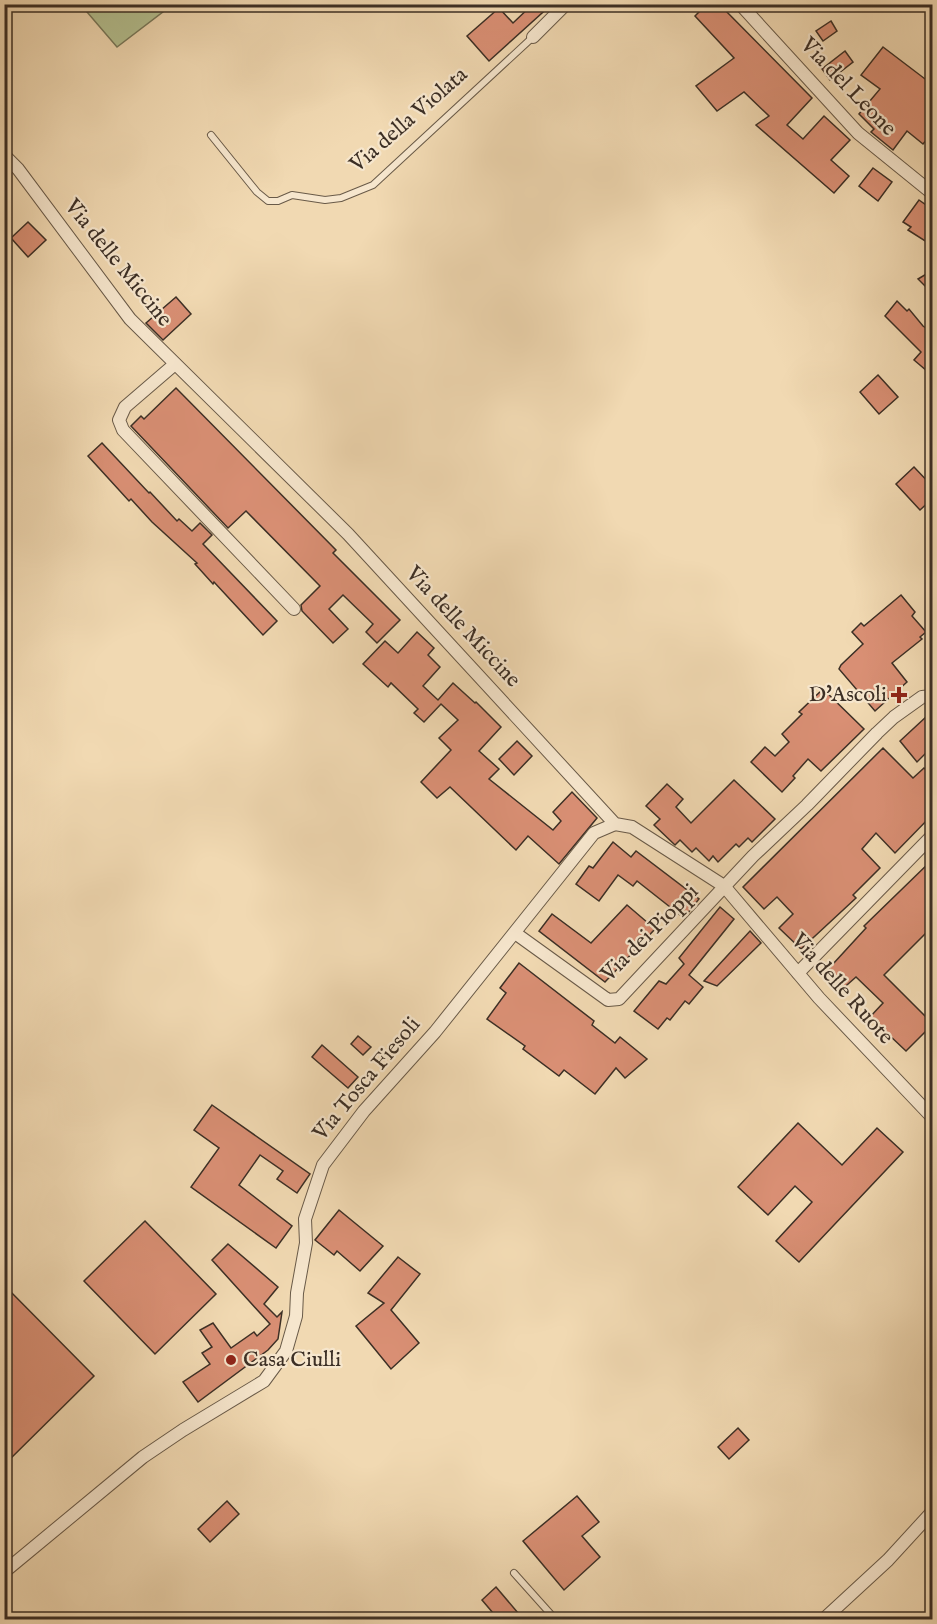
<svg xmlns="http://www.w3.org/2000/svg" width="937" height="1624" viewBox="0 0 937 1624" font-family="'IM FELL English',serif">
  <style>
    .green { fill: #b4c090; stroke: #78785a; stroke-width: 1.5 }
    .building { fill: #d98f74; stroke: #3c2f25; stroke-width: 1.5 }
    .lines { fill: none; stroke-linecap: round; stroke-linejoin: round }
    .lane-casing { stroke: #695a48; stroke-width: 8 }
    .street-casing { stroke: #695a48; stroke-width: 14 }
    .lane { stroke: #f6e6cd; stroke-width: 6 }
    .street { stroke: #f6e6cd; stroke-width: 12 }
    .poi-dot { fill: #8f2418; stroke: #f6e6cd; stroke-width: 2 }
    .labels { text-anchor: middle; dominant-baseline: central; stroke-width: 4.5; stroke-linejoin: round; paint-order: stroke }
    .street-label { font-size: 22px; fill: #3c2f25; stroke: #f6e6cd }
    .poi-label { font-size: 22px; fill: #3c2f25; stroke: #f6e6cd; text-anchor: end }
  </style>
  <rect width="100%" height="100%" fill="#f1d9b2"/>
  <filter id="stains"><feTurbulence type="fractalNoise" baseFrequency=".00333" numOctaves="4"/><feColorMatrix values="0 0 0 0 .2 0 0 0 0 .09 0 0 0 0 .02 0 0 0 .5 -.17"/></filter>
  <radialGradient id="worn" r=".72"><stop offset=".6" stop-color="#630" stop-opacity="0"/><stop offset="1" stop-color="#630" stop-opacity=".3"/></radialGradient>
  <polygon class="green" points="166,5 168,8 117,47 81,5"/>
  <g class="building">
    <polygon points="533,4 552,4 489,61 467,36 499,8 513,23"/>
    <polygon points="707,4 719,4 812,98 787,125 803,139 824,116 850,140 831,160 849,176 834,193 756,125 769,116 744,92 717,111 696,86 734,58 695,16"/>
    <polygon points="831,21 837,31 823,41 816,31"/>
    <polygon points="883,47 933,85 933,132 923,144 907,131 893,150 871,132 874,129 859,114 880,89 861,75"/>
    <polygon points="845,51 853,62 830,80 822,69"/>
    <polygon points="873,168 892,182 878,201 859,186"/>
    <polygon points="919,200 933,210 933,246 908,230 911,227 903,222"/>
    <polygon points="28,222 46,240 28,257 11,238"/>
    <polygon points="933,270 933,294 918,279"/>
    <polygon points="176,297 191,314 163,340 146,323"/>
    <polygon points="897,301 907,311 909,309 923,326 933,333 933,365 927,371 914,360 921,352 885,316"/>
    <polygon points="878,375 898,397 879,414 860,392"/>
    <polygon points="176,388 336,550 333,553 400,620 377,643 366,632 373,624 343,595 329,609 348,629 333,643 302,611 301,605 320,586 246,511 228,528 131,426 141,416 144,419"/>
    <polygon points="102,443 149,493 150,492 177,521 179,519 192,531 200,523 212,535 203,544 277,621 263,635 214,582 213,584 195,564 197,563 152,522 131,499 129,501 88,456"/>
    <polygon points="914,467 933,487 933,498 920,510 896,484"/>
    <polygon points="901,595 915,612 912,616 926,632 920,637 922,639 892,663 907,682 875,711 839,669 841,665 863,644 852,632 861,623 864,626"/>
    <polygon points="417,632 434,648 428,655 440,667 423,686 438,700 453,683 475,703 476,702 501,727 479,751 499,769 489,779 553,830 561,821 553,812 572,792 597,818 559,864 528,836 516,850 450,787 437,798 421,782 451,750 439,738 458,720 441,704 424,722 414,713 418,709 391,683 388,687 363,664 385,641 398,653"/>
    <polygon points="823,689 864,729 821,771 808,759 793,776 795,778 782,792 751,762 765,747 775,756 789,742 782,734 802,714 799,712"/>
    <polygon points="927,716 933,722 933,746 917,762 900,741"/>
    <polygon points="517,741 532,756 514,775 499,759"/>
    <polygon points="883,748 913,778 924,768 933,776 933,814 895,853 876,833 862,849 880,868 853,895 856,898 801,949 779,928 793,914 777,897 764,909 743,887"/>
    <polygon points="734,780 775,819 752,842 748,838 739,847 736,844 718,862 713,856 709,861 696,848 692,852 680,840 675,845 654,825 660,819 646,806 667,784 683,799 676,807 691,823"/>
    <polygon points="613,842 631,857 636,851 699,899 684,918 637,881 633,886 618,875 599,901 576,884 589,866 593,868"/>
    <polygon points="933,859 933,926 884,975 933,1024 906,1051 870,1017 883,1003 856,977 839,992 822,976 866,928 864,926"/>
    <polygon points="627,905 655,929 605,982 539,931 552,914 591,943"/>
    <polygon points="720,907 734,919 689,975 703,987 689,1004 685,1001 670,1020 667,1018 658,1029 634,1011 659,981 666,984 684,964 679,958"/>
    <polygon points="750,931 761,943 717,986 704,981"/>
    <polygon points="519,963 594,1021 592,1025 615,1043 620,1037 647,1059 625,1078 616,1068 595,1094 564,1070 559,1076 523,1049 525,1046 487,1019 506,993 500,988"/>
    <polygon points="358,1036 371,1047 363,1055 351,1044"/>
    <polygon points="322,1045 358,1077 348,1088 312,1057"/>
    <polygon points="212,1105 310,1174 297,1193 277,1179 283,1171 260,1155 239,1185 292,1226 276,1248 191,1187 219,1148 194,1130"/>
    <polygon points="798,1123 842,1165 877,1128 903,1152 799,1262 776,1241 812,1202 795,1186 768,1215 738,1187"/>
    <polygon points="339,1210 383,1246 360,1271 337,1251 334,1255 315,1240"/>
    <polygon points="145,1221 216,1294 155,1354 84,1281"/>
    <polygon points="228,1244 278,1287 264,1304 277,1317 282,1312 278,1339 268,1350 198,1402 183,1382 210,1364 202,1353 212,1347 200,1330 213,1323 231,1348 254,1332 257,1336 270,1324 212,1260"/>
    <polygon points="398,1257 420,1274 391,1310 419,1343 391,1369 356,1326 384,1303 368,1293"/>
    <polygon points="4,1285 94,1376 4,1465"/>
    <polygon points="738,1428 749,1440 729,1459 718,1447"/>
    <polygon points="577,1496 599,1522 582,1536 600,1557 564,1590 523,1541"/>
    <polygon points="227,1501 239,1514 210,1542 198,1529"/>
    <polygon points="496,1587 524,1620 499,1620 482,1600"/>
  </g>
  <g class="lines">
    <defs>
      <g id="lane">
        <polyline points="211,135 257,192 268,201 278,201 292,195 325,200 341,198 373,185 533,37"/>
        <polyline points="514,1573 556,1620"/>
      </g>
      <g id="street">
        <polyline points="740,4 858,133 932,193"/>
        <polyline points="533,37 566,4"/>
        <polyline points="4,155 18,169 130,319 348,534 615,824 632,827 724,886 819,998 932,1117"/>
        <polyline points="175,364 125,407 119,420 123,430 294,609"/>
        <polyline points="515,933 608,1000 619,999 753,856 807,805 877,733 894,717 922,697 932,696"/>
        <polyline points="798,973 932,836"/>
        <polyline points="4,1572 143,1457 183,1430 264,1381 286,1351 296,1316 297,1293 306,1243 305,1219 323,1165 364,1111 435,1032 594,833 615,824"/>
        <polyline points="823,1620 888,1560 932,1512"/>
      </g>
    </defs>
    <use href="#lane" class="lane-casing"/>
    <use href="#street" class="street-casing"/>
    <use href="#lane" class="lane"/>
    <use href="#street" class="street"/>
  </g>
  <g class="poi-dot">
    <path d="M896 686h6v6h6v6h-6v6h-6v-6h-6v-6h6z"/>
    <circle cx="231" cy="1360" r="6"/>
  </g>
  <g class="labels">
    <g class="street-label">
      <text transform="translate(848 87) rotate(46)">Via del Leone</text>
      <text transform="translate(409 120) rotate(-41)">Via della Violata</text>
      <text transform="translate(118 263) rotate(51)">Via delle Miccine</text>
      <text transform="translate(463 627) rotate(47)">Via delle Miccine</text>
      <text transform="translate(650 933) rotate(-45)">Via dei Pioppi</text>
      <text transform="translate(842 989) rotate(48)">Via delle Ruote</text>
      <text transform="translate(367 1079) rotate(-50)">Via Tosca Fiesoli</text>
    </g>
    <g class="poi-label">
      <text x="887" y="695">D'Ascoli</text>
      <text x="243" y="1360" text-anchor="start">Casa Ciulli</text>
    </g>
  </g>
  <rect width="937" height="1624" fill="none" stroke="#f1d9b2" stroke-width="24"/>
  <rect x="6" y="6" width="925" height="1612" fill="none" stroke="#3c2f25" stroke-width="3"/>
  <rect x="12" y="12" width="913" height="1600" fill="none" stroke="#3c2f25" stroke-width="1.5"/>
  <rect width="100%" height="100%" filter="url(#stains)"/>
  <rect width="100%" height="100%" fill="url(#worn)"/>
</svg>
